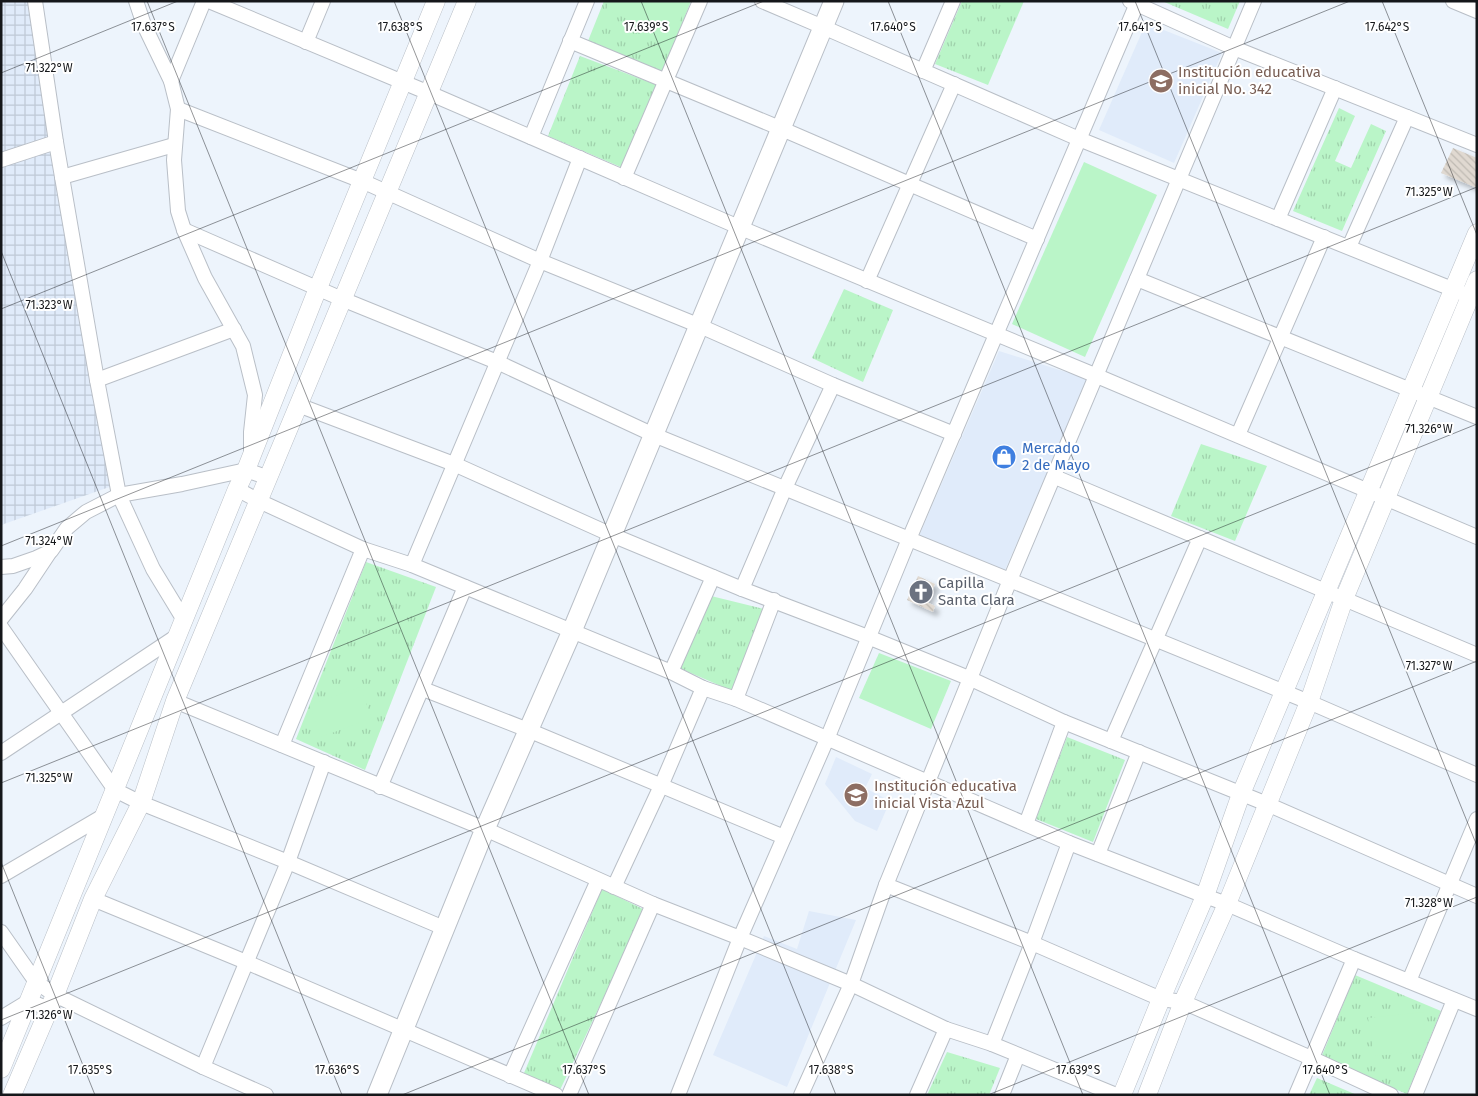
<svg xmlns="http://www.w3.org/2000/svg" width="1478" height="1096" viewBox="0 0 1478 1096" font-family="'Fira Sans',sans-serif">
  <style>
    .built { fill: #e0ebfa }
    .industrial { fill: url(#industrial-grid) }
    .park { fill: url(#park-tufts) }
    .pitch { fill: #baf5c8 }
    .building { fill: url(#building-back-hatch); filter: url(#shadow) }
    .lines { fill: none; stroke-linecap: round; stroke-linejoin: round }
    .minor-casing { stroke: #b9bfc7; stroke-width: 16 }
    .tertiary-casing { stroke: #b9bfc7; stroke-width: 19 }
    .secondary-casing { stroke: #b9bfc7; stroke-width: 21 }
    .minor { stroke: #fff; stroke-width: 14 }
    .tertiary { stroke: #fff; stroke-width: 18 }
    .secondary { stroke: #fff; stroke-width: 19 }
    .ticks { fill: none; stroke: #15171a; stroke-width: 1; stroke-opacity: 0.45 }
    .labels { text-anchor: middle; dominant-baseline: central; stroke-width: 4; stroke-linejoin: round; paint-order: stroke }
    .education-label { font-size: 15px; fill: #785e54; stroke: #fff; text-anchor: start }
    .shop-label { font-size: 15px; fill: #366cbe; stroke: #fff; text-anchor: start }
    .worship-label { font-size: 15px; fill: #5b616d; stroke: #fff; text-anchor: start }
    .ticks-label { font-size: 12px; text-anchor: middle; fill: #15171a; stroke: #fff; stroke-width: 4; stroke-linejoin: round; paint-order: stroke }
  </style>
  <defs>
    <pattern id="industrial-grid" width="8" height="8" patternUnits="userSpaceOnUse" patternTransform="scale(1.25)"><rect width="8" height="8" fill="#e0ebfa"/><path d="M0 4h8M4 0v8" fill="none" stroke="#bfc9d6"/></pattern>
    <pattern id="park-tufts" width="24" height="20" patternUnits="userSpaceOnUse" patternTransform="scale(1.25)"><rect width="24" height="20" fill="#baf5c8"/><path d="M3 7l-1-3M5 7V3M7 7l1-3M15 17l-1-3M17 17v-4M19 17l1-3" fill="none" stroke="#9fd1ab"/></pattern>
    <pattern id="building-back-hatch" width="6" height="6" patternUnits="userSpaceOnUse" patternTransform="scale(1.25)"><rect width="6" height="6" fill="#e0d9d1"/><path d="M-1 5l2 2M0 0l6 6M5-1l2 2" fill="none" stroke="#bfbab3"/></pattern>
    <filter id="shadow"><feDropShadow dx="4.5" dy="4.5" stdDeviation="2.5" flood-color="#0004"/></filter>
  </defs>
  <rect width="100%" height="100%" fill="#edf4fc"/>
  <g class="built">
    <polygon points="1146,23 1222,53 1174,163 1099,130"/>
    <polygon points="999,351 1088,379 1005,570 919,536"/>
    <polygon points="836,757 872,774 865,788 890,801 877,831 855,821 825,784"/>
    <polygon points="809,911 856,920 787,1087 713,1055 764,936 797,949"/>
  </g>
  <polygon class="industrial" points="1,1 34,1 118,484 1,525"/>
  <g class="park">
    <polygon points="604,1 691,1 663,73 588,41"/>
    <polygon points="962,1 1024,1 988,85 935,64"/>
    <polygon points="1162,1 1240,1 1228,29"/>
    <polygon points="580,56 657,85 623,168 548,136"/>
    <polygon points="1339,108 1355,116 1335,161 1351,168 1371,124 1386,131 1342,231 1293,211"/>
    <polygon points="844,289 893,310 863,382 812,358"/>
    <polygon points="1201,444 1267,466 1235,541 1171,516"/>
    <polygon points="366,562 436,587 365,770 296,739"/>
    <polygon points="707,595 764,609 737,693 677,667"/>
    <polygon points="1067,737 1125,760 1093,842 1036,819"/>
    <polygon points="602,889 645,910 560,1090 524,1073"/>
    <polygon points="1355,975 1441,1011 1407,1094 1321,1058"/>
    <polygon points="947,1052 1000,1068 989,1095 927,1095"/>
    <polygon points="1317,1078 1357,1095 1309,1095"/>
  </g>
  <g class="pitch">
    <polygon points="610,1 688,1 673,38 606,10"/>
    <polygon points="1084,162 1157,195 1085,357 1012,324"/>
    <polygon points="879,653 951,681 931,729 859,698"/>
    <polygon points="360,687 372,718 321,737 309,705"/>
    <polygon points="1424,1012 1426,1051 1374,1056 1368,1018"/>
  </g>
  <g class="building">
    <polygon points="1453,148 1477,158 1477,188 1441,173"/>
    <polygon points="918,576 935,584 927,602 935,606 933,612 907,600"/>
  </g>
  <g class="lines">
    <defs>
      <g id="minor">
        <polyline points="35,1 56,142 97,380 119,495 153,569 184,620"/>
        <polyline points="136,1 144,25 171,81 178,109 174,160 178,211 184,230 205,278 243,346 255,395 251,432 251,450"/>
        <polyline points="209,1 429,93 741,228 1097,376 1477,537"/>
        <polyline points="762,1 823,27 1079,139 1462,293"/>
        <polyline points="1130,1 1234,48 1477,145"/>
        <polyline points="1453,1 1477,11"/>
        <polyline points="570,41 782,129 1037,239"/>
        <polyline points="306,42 323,1"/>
        <polyline points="923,71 953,1"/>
        <polyline points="171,81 204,1"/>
        <polyline points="178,109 362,181 540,261 700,326 833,385 954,434"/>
        <polyline points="531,137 587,1"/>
        <polyline points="1,160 56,142"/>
        <polyline points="62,177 174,145"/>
        <polyline points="624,178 700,1"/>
        <polyline points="1278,219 1335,88"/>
        <polyline points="184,230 342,299 497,362 654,435 1309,702 1477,775"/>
        <polyline points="1349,247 1407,117"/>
        <polyline points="1137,279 1477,417"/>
        <polyline points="867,281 954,84"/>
        <polyline points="97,380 234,329"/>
        <polyline points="298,405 454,464 612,535 742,589 868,637 971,679 1064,722 1267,804 1477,896"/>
        <polyline points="1238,435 1324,237"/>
        <polyline points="1055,477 1477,655"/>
        <polyline points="237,489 259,501 363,549 412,565 671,672 703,688 736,699 1069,843 1205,896 1227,904 1354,959 1477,1009"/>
        <polyline points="412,565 540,261 580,158"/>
        <polyline points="1,567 13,566 36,558 51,551 67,528 86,512 119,495 182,484 246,470 269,478"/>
        <polyline points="742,589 785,488 833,385"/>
        <polyline points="1,619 25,589 49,553"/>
        <polyline points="1,627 115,790 141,803 288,862 444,928"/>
        <polyline points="671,672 713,577"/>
        <polyline points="423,689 528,730 784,837"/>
        <polyline points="736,699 774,600"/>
        <polyline points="175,701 485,829 653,904 740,938 851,984 946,1029 992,1044 1116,1095"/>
        <polyline points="1111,741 1200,538"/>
        <polyline points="282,745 363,549"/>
        <polyline points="1,753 177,636"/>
        <polyline points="380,787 465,587"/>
        <polyline points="1026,824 1064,722"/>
        <polyline points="1098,854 1139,752"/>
        <polyline points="1,876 105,815"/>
        <polyline points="886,885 1032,943 1161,999 1183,1002 1311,1058 1391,1095"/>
        <polyline points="614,887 661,786 703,688"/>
        <polyline points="93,899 246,962 556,1095"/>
        <polyline points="1,932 36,982 55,995 203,1067 266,1095"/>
        <polyline points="1409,981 1477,819"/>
        <polyline points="1,1018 29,1001 49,1009"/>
        <polyline points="992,1044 1032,943 1069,843"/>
        <polyline points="203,1067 288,862 324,762"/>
        <polyline points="510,1076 598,880"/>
        <polyline points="569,1095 653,904"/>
        <polyline points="678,1095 740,938 827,739 909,539 1138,1"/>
        <polyline points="801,1095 851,984 886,885 1010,580 1254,1"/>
        <polyline points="917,1095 946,1029"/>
        <polyline points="1002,1095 1018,1055"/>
        <polyline points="1296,1095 1354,959"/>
        <polyline points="1415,1095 1454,1000"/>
      </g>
      <g id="tertiary">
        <polyline points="1,1069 237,489 246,470 318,288 436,1"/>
        <polyline points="12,1095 55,995 93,899 141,803 175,701 467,1"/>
        <polyline points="1122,1095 1161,999 1205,896 1241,794 1477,233"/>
        <polyline points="1147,1095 1183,1002 1227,904 1309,702 1344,599 1477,280"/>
      </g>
      <polyline id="secondary" points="377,1095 485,829 572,631 834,1"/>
    </defs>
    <use href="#minor" class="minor-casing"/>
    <use href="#tertiary" class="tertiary-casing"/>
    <use href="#secondary" class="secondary-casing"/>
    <use href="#minor" class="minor"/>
    <use href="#tertiary" class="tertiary"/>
    <use href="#secondary" class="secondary"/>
  </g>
  <path class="ticks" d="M147,1l442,1094M394,1l442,1094M641,1l442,1094M888,1l442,1094M1135,1l342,845M1382,1l95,234M1,73l177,-72M1,251l341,844M1,309l763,-308M1,546l1349,-545M1,783l1476,-596M1,862l94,233M1,1020l1476,-596M402,1095l1075,-434M988,1095l489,-198"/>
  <defs>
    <symbol id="school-disc" viewBox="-11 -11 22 22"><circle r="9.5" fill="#8d6e63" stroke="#fff"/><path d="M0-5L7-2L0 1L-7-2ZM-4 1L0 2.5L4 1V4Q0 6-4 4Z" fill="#fff"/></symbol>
    <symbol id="shop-disc" viewBox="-11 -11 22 22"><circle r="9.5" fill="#3f7fe0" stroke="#fff"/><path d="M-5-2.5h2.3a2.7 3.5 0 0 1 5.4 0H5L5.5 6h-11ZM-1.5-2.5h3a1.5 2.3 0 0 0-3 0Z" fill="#fff"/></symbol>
    <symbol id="church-disc" viewBox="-11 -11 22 22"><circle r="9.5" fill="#6b7280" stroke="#fff"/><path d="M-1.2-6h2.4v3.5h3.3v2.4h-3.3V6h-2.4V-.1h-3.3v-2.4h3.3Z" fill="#fff"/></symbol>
  </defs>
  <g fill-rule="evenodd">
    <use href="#school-disc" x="1147" y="67" width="28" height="28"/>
    <use href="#shop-disc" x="990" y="443" width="28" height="28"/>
    <use href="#church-disc" x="907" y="578" width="28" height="28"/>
    <use href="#school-disc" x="842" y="781" width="28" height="28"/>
  </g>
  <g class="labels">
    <g class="education-label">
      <text x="1178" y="72">Institución educativa<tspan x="1178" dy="17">inicial No. 342</tspan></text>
      <text x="874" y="786">Institución educativa<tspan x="874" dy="17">inicial Vista Azul</tspan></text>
    </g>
    <g class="shop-label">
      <text x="1022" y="448">Mercado<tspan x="1022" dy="17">2 de Mayo</tspan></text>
    </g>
    <g class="worship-label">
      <text x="938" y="583">Capilla<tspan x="938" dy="17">Santa Clara</tspan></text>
    </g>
  </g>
  <g class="ticks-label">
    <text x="153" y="31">17.637°S</text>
    <text x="400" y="31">17.638°S</text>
    <text x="646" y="31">17.639°S</text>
    <text x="893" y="31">17.640°S</text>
    <text x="1140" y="31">17.641°S</text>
    <text x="1387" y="31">17.642°S</text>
    <text x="49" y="72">71.322°W</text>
    <text x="1429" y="196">71.325°W</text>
    <text x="49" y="309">71.323°W</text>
    <text x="1429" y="433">71.326°W</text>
    <text x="49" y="545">71.324°W</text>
    <text x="1429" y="670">71.327°W</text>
    <text x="49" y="782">71.325°W</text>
    <text x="1429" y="907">71.328°W</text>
    <text x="49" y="1019">71.326°W</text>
    <text x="90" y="1074">17.635°S</text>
    <text x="337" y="1074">17.636°S</text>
    <text x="584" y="1074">17.637°S</text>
    <text x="831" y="1074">17.638°S</text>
    <text x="1078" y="1074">17.639°S</text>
    <text x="1325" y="1074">17.640°S</text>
  </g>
  <rect width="1478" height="1096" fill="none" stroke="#15171a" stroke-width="5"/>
</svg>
